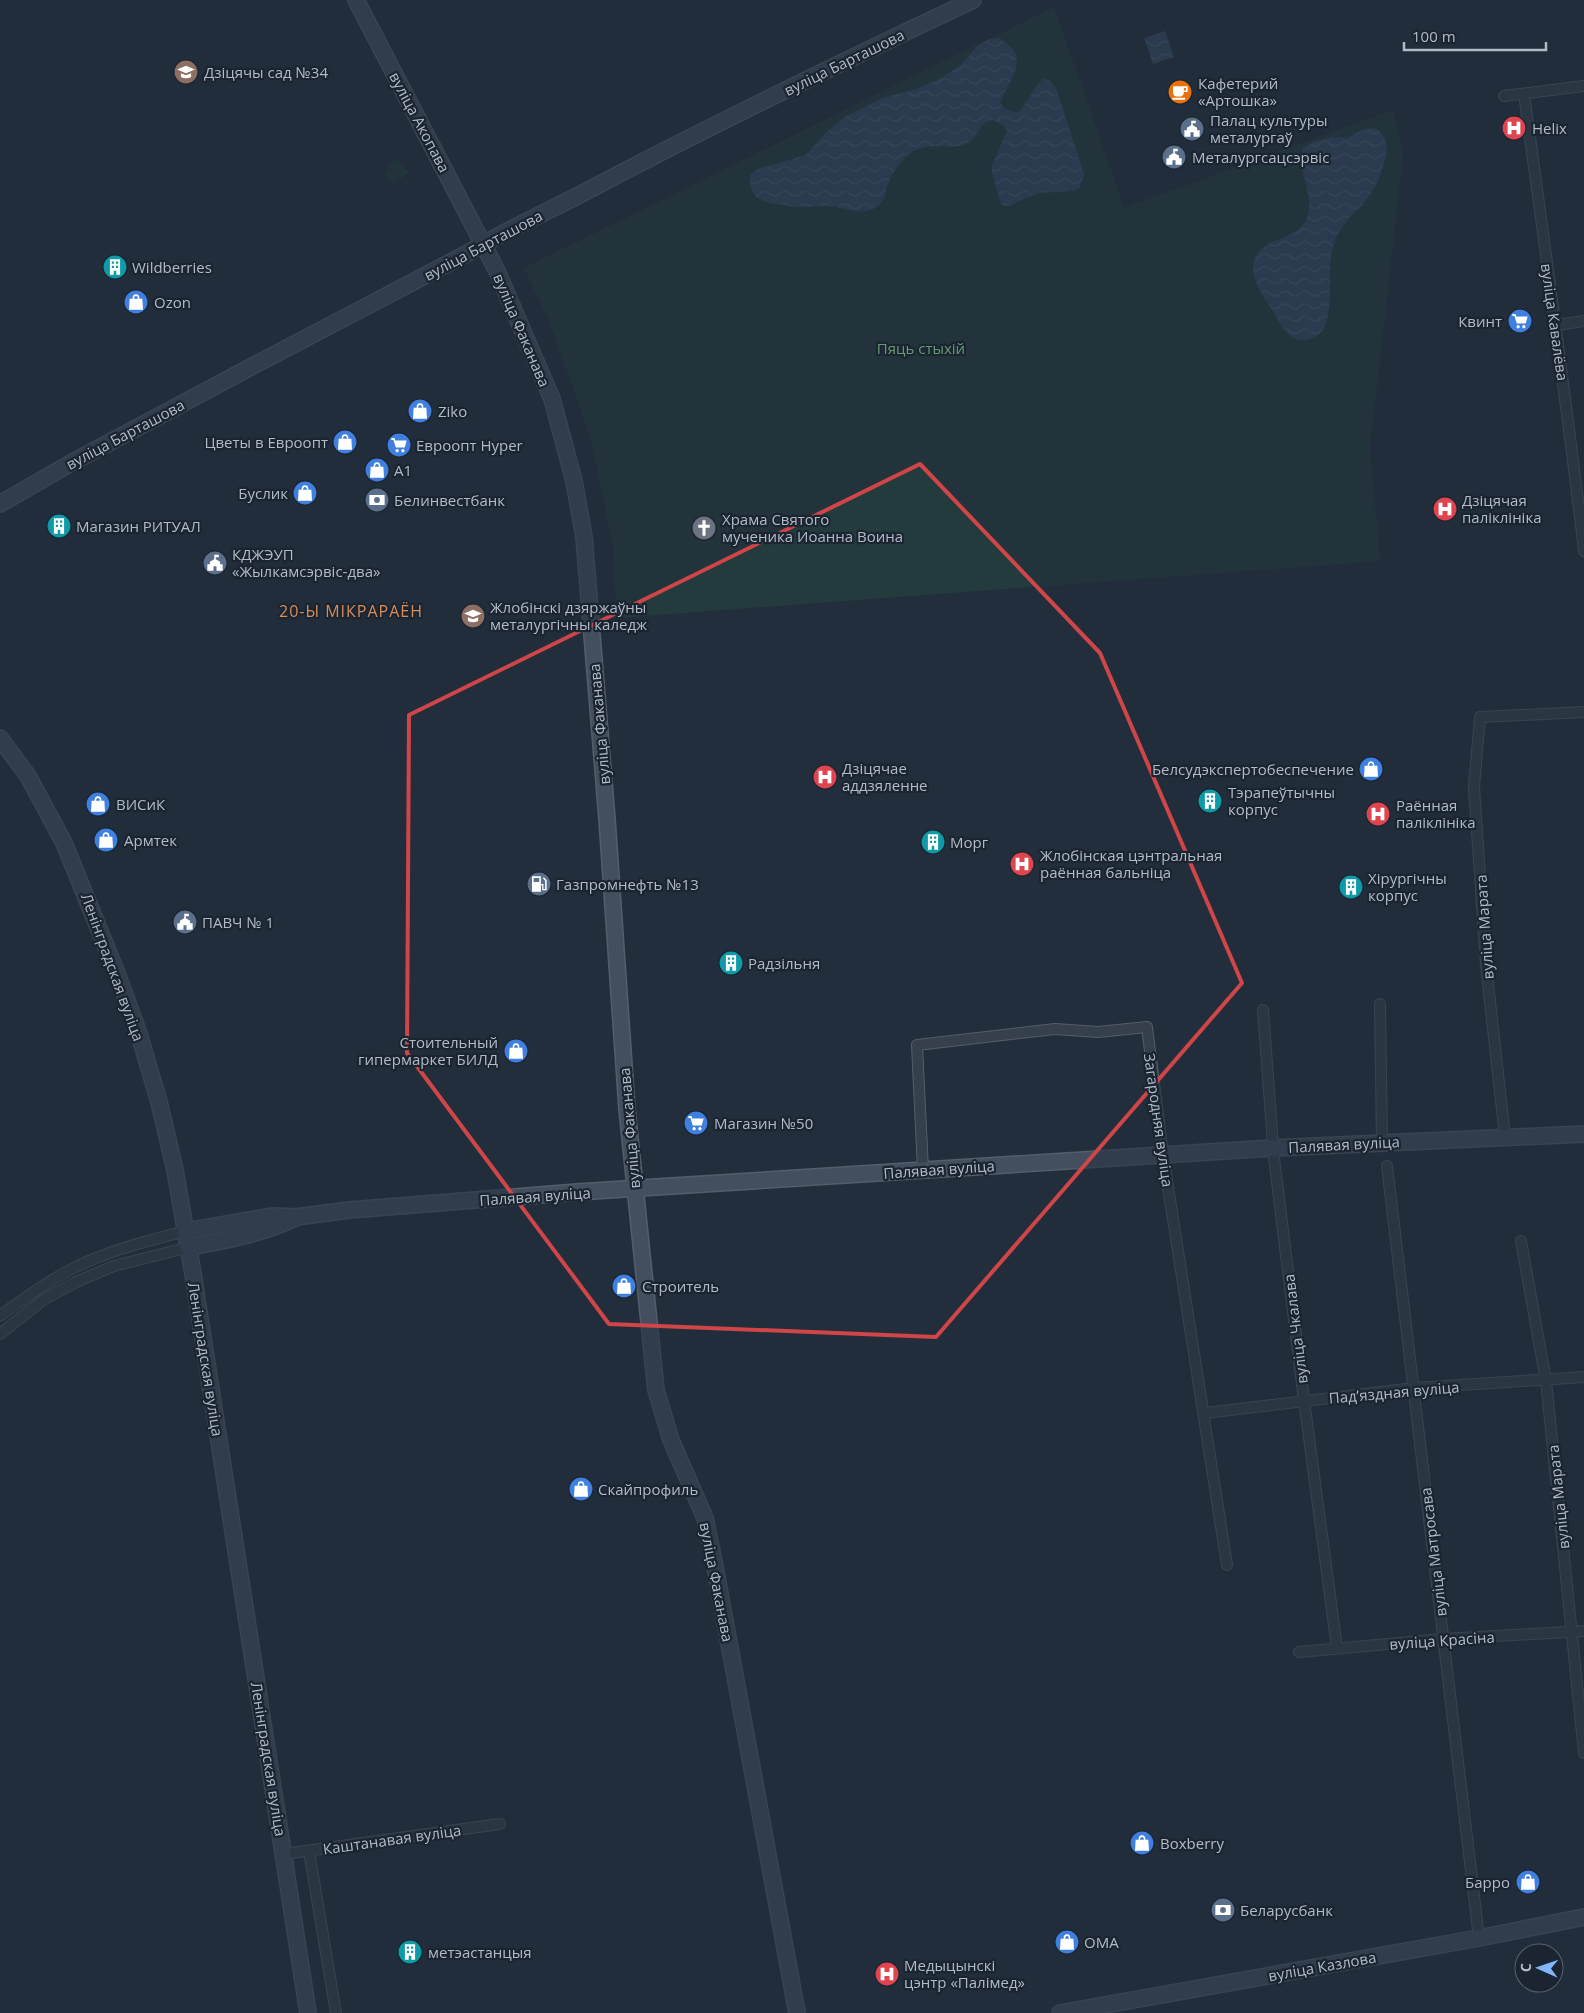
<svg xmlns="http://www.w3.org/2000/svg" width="1584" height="2013" viewBox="0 0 1584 2013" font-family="'Open Sans',sans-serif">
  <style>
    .green { fill: #243b3d }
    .water { fill: url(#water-waves) }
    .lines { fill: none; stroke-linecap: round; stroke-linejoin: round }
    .minor-casing { stroke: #545e6a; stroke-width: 12 }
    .secondary-casing { stroke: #545e6a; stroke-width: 18 }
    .minor { stroke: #36404c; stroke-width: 10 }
    .secondary { stroke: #434f5f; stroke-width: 15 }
    .marked { fill: none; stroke: #cf4548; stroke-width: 4; stroke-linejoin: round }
    .labels { text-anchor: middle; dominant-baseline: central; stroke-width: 4.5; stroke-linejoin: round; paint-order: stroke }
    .street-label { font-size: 15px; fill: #b1bbc8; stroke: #1b2531 }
    .poi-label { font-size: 15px; fill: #b1bbc8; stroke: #1b2531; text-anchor: start }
    .park-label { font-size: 15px; fill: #679a71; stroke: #1b2531 }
    .neighbourhood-label { font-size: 16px; letter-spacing: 1px; fill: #d88d5c; stroke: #1b2531 }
  </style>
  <defs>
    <pattern id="water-waves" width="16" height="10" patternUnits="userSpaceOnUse" patternTransform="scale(1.25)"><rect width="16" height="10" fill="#354a64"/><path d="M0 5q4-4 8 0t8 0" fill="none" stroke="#506279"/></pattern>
  </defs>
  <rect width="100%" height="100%" fill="#222e3c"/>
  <g class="green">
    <polygon points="1054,7 1124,208 1393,110 1403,155 1370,447 1380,561 617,618 613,547 591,439 549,320 524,268"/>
    <polygon points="395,158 409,173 393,183 384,174"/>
  </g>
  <g class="water">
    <polygon points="1165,31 1174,57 1153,64 1144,38"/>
    <path d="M999,38c33,18 12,39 1,65 4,6 12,10 19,9l20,-29 5,-4 6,2 6,7 28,86 -4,13 -6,4 -36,2 -30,13h-5l-3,-4 -8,-29v-8l15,-34 -3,-5 -10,-6c-19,2 -15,22 -31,25 -14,4 -29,-2 -45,4 -14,5 -26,24 -31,37 -2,7 -1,13 -7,18 -16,14 -33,4 -51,2 -7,-1 -15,1 -22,1 -10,0 -21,-1 -31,-3 -19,-3 -27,-8 -26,-29l8,-6 48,-14 19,-22 20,-16 37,-19 35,-9 22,-10 23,-15 15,-18 12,-7z"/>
    <path d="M1374,128c13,6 15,19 11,32 -4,16 -11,31 -22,44 -9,10 -20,18 -26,32 -6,12 -7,27 -7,40 -1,21 4,61 -24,64 -16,2 -23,-11 -30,-24 -8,-13 -25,-34 -23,-51 4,-31 47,-21 55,-50 5,-16 -5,-36 -7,-52 -1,-5 1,-10 2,-15l11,-6 18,-5 15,1 15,-8z"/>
  </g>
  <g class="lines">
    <defs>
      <g id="minor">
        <path d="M1524,94c21,152 42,304 60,457"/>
        <polyline points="1504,96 1584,86"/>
        <polyline points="1557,325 1584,321"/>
        <polyline points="1380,1004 1382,1142"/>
        <polyline points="1263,1010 1274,1158 1304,1400 1337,1648"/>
        <polyline points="1505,1137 1486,965 1474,787 1480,717 1584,712"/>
        <polyline points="1387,1166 1479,1938"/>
        <polyline points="923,1170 917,1045 1055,1029 1098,1032 1147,1027 1163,1155 1227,1565"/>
        <polyline points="1521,1241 1546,1381 1584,1753"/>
        <path d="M0,1316c23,-17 45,-33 70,-46 36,-19 77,-29 116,-39"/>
        <polyline points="0,1334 43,1300 76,1282 114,1266 189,1247"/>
        <polyline points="1205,1413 1414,1388 1584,1377"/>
        <polyline points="1299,1652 1443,1639 1584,1631"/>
        <polyline points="309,1851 336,2013"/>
        <polyline points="284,1854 500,1824"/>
      </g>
      <g id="secondary">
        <polyline points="356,0 497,271 552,399 574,481 584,537 607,819 627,1109 656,1390 671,1440 705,1518 715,1567 797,2013"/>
        <path d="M0,504l71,-41 176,-94 221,-116c43,-26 90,-46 134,-70 122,-64 246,-124 371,-183"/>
        <polyline points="0,738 28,776 64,843 118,976 139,1034 159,1102 175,1170 193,1274 308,2013"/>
        <polyline points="186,1231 272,1216 296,1217 349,1210 577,1192 1273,1148 1584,1134"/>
        <path d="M189,1247c36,-6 72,-13 106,-29"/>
        <polyline points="1060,2013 1479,1938 1584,1917"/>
      </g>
    </defs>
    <use href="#minor" class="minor-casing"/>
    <use href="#secondary" class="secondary-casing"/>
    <use href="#minor" class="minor"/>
    <use href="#secondary" class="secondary"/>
  </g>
  <path d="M0 0H1584V2013H0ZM920,464l180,189 142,330 -306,354 -327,-13 -202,-271 2,-338z" fill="#222e3c" fill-opacity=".55" fill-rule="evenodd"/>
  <path class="marked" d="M920,464l180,189 142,330 -306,354 -327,-13 -202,-271 2,-338z"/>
  <defs>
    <symbol id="school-disc" viewBox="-11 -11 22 22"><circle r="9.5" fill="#8d6e63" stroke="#1b2531"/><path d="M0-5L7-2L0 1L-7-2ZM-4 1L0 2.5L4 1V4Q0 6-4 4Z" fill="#fff"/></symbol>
    <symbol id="cafe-disc" viewBox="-11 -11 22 22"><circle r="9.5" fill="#e8710a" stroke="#1b2531"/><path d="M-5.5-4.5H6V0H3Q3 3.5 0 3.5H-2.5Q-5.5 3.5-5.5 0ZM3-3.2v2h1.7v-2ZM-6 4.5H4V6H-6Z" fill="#fff"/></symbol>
    <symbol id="hospital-disc" viewBox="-11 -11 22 22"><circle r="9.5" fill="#e0444e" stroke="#1b2531"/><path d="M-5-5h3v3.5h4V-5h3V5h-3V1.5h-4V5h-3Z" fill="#fff"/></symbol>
    <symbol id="civic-disc" viewBox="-11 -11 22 22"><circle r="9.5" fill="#5c6f8a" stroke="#1b2531"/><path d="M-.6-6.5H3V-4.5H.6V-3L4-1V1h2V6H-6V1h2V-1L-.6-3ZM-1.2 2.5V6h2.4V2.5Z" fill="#fff"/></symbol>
    <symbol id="building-disc" viewBox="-11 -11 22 22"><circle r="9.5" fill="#0f9aa8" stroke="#1b2531"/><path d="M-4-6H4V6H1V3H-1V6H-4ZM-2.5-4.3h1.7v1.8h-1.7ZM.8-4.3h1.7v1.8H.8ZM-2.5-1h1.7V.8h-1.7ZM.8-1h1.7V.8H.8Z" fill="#fff"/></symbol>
    <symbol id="shop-disc" viewBox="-11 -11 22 22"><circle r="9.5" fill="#3f7fe0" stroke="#1b2531"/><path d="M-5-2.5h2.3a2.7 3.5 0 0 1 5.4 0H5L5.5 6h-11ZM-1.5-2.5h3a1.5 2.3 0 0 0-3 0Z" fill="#fff"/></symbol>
    <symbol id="supermarket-disc" viewBox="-11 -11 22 22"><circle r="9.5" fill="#3f7fe0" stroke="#1b2531"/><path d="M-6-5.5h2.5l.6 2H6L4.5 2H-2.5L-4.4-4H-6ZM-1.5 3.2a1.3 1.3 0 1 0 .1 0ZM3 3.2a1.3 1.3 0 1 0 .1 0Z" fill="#fff"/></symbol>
    <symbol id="bank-disc" viewBox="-11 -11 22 22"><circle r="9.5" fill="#5c6f8a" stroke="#1b2531"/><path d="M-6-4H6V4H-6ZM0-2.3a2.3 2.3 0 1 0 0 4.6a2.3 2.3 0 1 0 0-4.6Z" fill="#fff"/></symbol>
    <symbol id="church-disc" viewBox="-11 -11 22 22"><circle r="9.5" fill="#6b7280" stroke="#1b2531"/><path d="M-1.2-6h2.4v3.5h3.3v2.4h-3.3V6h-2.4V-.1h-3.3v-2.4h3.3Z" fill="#fff"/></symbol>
    <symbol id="university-disc" viewBox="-11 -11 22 22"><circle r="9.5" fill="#8d6e63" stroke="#1b2531"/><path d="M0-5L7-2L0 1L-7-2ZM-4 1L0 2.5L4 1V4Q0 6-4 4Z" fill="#fff"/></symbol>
    <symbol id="fuel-disc" viewBox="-11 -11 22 22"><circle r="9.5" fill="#5c6f8a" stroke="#1b2531"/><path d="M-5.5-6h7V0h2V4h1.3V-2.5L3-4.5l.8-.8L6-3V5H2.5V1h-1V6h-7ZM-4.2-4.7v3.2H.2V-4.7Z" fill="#fff"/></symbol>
  </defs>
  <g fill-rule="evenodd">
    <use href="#school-disc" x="172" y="58" width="28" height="28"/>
    <use href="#cafe-disc" x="1166" y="78" width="28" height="28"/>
    <use href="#hospital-disc" x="1500" y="114" width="28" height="28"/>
    <use href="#civic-disc" x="1178" y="115" width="28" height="28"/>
    <use href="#civic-disc" x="1160" y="143" width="28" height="28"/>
    <use href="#building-disc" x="101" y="253" width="28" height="28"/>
    <use href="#shop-disc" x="122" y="288" width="28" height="28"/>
    <use href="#supermarket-disc" x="1506" y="307" width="28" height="28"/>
    <use href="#shop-disc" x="406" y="397" width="28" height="28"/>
    <use href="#shop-disc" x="331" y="428" width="28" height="28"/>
    <use href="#supermarket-disc" x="385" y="431" width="28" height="28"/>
    <use href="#shop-disc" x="363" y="456" width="28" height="28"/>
    <use href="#shop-disc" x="291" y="479" width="28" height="28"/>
    <use href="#bank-disc" x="363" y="486" width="28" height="28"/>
    <use href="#hospital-disc" x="1431" y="495" width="28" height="28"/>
    <use href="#building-disc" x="45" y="512" width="28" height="28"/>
    <use href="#church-disc" x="690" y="514" width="28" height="28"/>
    <use href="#civic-disc" x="201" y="549" width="28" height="28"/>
    <use href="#university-disc" x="459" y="602" width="28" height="28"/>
    <use href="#shop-disc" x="1357" y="755" width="28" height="28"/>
    <use href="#hospital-disc" x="811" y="763" width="28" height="28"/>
    <use href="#building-disc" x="1196" y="787" width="28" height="28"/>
    <use href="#shop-disc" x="84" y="790" width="28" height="28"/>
    <use href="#hospital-disc" x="1364" y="800" width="28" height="28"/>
    <use href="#shop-disc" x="92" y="826" width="28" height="28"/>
    <use href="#building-disc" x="919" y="828" width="28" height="28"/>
    <use href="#hospital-disc" x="1008" y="850" width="28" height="28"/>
    <use href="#fuel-disc" x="525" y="870" width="28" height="28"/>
    <use href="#building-disc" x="1337" y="873" width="28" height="28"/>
    <use href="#civic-disc" x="171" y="908" width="28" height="28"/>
    <use href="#building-disc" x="717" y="949" width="28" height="28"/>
    <use href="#shop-disc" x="502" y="1037" width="28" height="28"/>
    <use href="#supermarket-disc" x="682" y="1109" width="28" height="28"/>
    <use href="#shop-disc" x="610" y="1272" width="28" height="28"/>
    <use href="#shop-disc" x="567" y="1475" width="28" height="28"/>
    <use href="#shop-disc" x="1128" y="1829" width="28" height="28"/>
    <use href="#shop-disc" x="1514" y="1868" width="28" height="28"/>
    <use href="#bank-disc" x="1209" y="1896" width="28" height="28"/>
    <use href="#shop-disc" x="1053" y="1928" width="28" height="28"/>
    <use href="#building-disc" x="396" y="1938" width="28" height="28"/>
    <use href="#hospital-disc" x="873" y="1960" width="28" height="28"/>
  </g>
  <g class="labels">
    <g class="street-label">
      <text transform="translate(844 62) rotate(-26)">вуліца Барташова</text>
      <text transform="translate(420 122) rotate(62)">вуліца Акопава</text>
      <text transform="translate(483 245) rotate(-28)">вуліца Барташова</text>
      <text transform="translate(1555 322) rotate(82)">вуліца Кавалёва</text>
      <text transform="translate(522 330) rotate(67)">вуліца Факанава</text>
      <text transform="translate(125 434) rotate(-28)">вуліца Барташова</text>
      <text transform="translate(599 724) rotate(-95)">вуліца Факанава</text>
      <text transform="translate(1484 927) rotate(-94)">вуліца Марата</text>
      <text transform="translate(113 967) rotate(70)">Ленінградская вуліца</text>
      <text transform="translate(1159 1120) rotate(82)">Загародняя вуліца</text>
      <text transform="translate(629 1128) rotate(-95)">вуліца Факанава</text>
      <text transform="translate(1344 1144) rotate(-3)">Палявая вуліца</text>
      <text transform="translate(939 1169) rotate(-4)">Палявая вуліца</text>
      <text transform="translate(535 1196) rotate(-4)">Палявая вуліца</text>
      <text transform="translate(1295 1329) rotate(-97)">вуліца Чкалава</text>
      <text transform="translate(206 1359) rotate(81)">Ленінградская вуліца</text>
      <text transform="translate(1394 1392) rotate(-5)">Падʼяздная вуліца</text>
      <text transform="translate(1558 1497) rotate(-96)">вуліца Марата</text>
      <text transform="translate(1433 1552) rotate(-97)">вуліца Матросава</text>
      <text transform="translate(717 1582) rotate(79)">вуліца Факанава</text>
      <text transform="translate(1442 1640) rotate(-4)">вуліца Красіна</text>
      <text transform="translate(269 1759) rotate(81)">Ленінградская вуліца</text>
      <text transform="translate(392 1839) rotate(-8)">Каштанавая вуліца</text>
      <text transform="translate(1322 1966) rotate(-10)">вуліца Казлова</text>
    </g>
    <g class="poi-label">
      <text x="204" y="72">Дзіцячы сад №34</text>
      <text x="1198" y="83">Кафетерий<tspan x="1198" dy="17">«Артошка»</tspan></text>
      <text x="1210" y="120">Палац культуры<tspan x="1210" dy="17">металургаў</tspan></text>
      <text x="1532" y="128">Helix</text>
      <text x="1192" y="157">Металургсацсэрвіс</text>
      <text x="132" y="267">Wildberries</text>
      <text x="154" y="302">Ozon</text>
      <text x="1502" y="321" text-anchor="end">Квинт</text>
      <text x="438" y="411">Ziko</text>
      <text x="328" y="442" text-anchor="end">Цветы в Евроопт</text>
      <text x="416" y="445">Евроопт Hyper</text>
      <text x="394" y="470">A1</text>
      <text x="288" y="493" text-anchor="end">Буслик</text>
      <text x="394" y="500">Белинвестбанк</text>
      <text x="1462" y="500">Дзіцячая<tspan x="1462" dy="17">паліклініка</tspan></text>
      <text x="722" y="519">Храма Святого<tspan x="722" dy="17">мученика Иоанна Воина</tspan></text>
      <text x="76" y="526">Магазин РИТУАЛ</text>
      <text x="232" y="554">КДЖЭУП<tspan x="232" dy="17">«Жылкамсэрвіс-два»</tspan></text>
      <text x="490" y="607">Жлобінскі дзяржаўны<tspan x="490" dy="17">металургічны каледж</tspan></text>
      <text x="842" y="768">Дзіцячае<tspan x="842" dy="17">аддзяленне</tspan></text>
      <text x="1354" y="769" text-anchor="end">Белсудэкспертобеспечение</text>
      <text x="1228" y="792">Тэрапеўтычны<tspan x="1228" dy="17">корпус</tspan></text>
      <text x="116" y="804">ВИСиК</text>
      <text x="1396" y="805">Раённая<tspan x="1396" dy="17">паліклініка</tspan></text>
      <text x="124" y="840">Армтек</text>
      <text x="950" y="842">Морг</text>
      <text x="1040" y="855">Жлобінская цэнтральная<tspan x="1040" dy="17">раённая бальніца</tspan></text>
      <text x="1368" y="878">Хірургічны<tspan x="1368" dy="17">корпус</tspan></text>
      <text x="556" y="884">Газпромнефть №13</text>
      <text x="202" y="922">ПАВЧ № 1</text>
      <text x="748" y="963">Радзільня</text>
      <text x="498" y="1042" text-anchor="end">Стоительный<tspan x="498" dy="17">гипермаркет БИЛД</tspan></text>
      <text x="714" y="1123">Магазин №50</text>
      <text x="642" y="1286">Строитель</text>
      <text x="598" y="1489">Скайпрофиль</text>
      <text x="1160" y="1843">Boxberry</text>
      <text x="1510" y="1882" text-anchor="end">Барро</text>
      <text x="1240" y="1910">Беларусбанк</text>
      <text x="1084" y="1942">ОМА</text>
      <text x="428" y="1952">метэастанцыя</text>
      <text x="904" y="1965">Медыцынскі<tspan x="904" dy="17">цэнтр «Палімед»</tspan></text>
    </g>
    <g class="park-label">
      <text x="921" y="348">Пяць стыхій</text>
    </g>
    <g class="neighbourhood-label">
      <text x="351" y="611">20-Ы МІКРАРАЁН</text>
    </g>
  </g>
  <g transform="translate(1539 1968) rotate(272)"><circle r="24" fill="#1b2531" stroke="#57616d"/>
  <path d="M0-4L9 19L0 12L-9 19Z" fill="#82b6fb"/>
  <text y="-8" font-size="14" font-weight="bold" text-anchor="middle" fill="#b1bbc8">С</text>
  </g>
  <path d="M1404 42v8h142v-8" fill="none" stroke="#b1bbc8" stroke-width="2.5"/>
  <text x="1412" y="42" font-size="15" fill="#b1bbc8" stroke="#1b2531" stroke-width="4" paint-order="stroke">100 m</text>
</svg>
